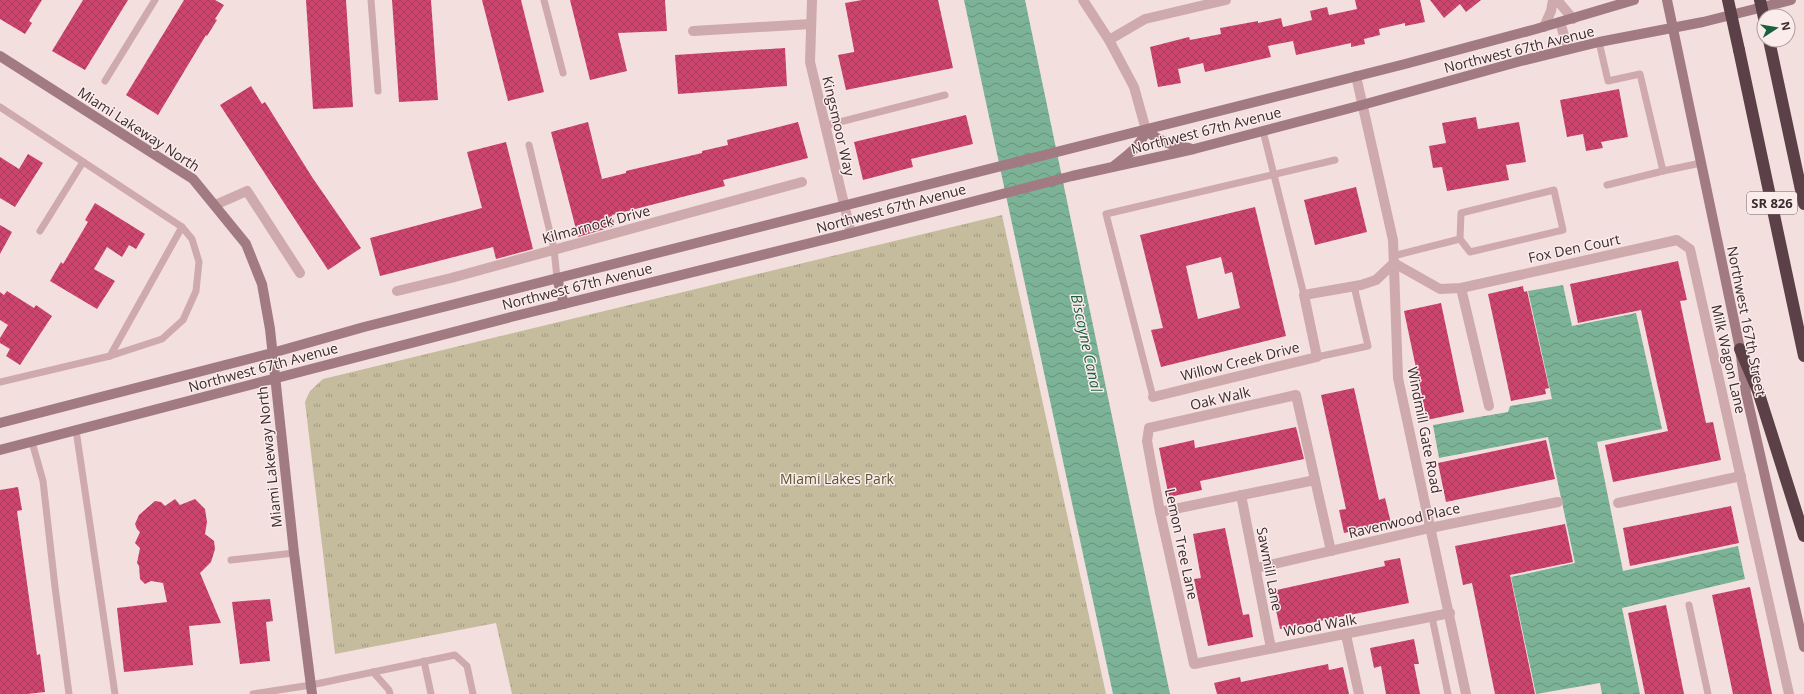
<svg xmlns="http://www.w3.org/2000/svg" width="1804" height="694" viewBox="0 0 1804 694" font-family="'Open Sans',sans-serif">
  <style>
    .grass { fill: url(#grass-tufts) }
    .water { fill: url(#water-waves) }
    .building { fill: url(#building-cross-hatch); fill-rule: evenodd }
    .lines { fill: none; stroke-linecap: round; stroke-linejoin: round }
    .lane { stroke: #ceaaad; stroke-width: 7 }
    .street { stroke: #ceaaad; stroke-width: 10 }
    .secondary { stroke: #a27b82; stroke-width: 10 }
    .highway { stroke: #5c4047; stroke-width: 12 }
    .highway-bridge { stroke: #5c4047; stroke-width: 12 }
    .labels { text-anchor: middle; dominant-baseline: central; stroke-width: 3; stroke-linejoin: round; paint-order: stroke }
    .shield { fill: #fbecec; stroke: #756467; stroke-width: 1 }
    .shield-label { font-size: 13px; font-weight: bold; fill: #3b2a2e }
    .street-label { font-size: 14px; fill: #3b2a2e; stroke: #fbecec }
    .park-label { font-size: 14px; fill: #5b522c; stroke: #fbecec }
    .water-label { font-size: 15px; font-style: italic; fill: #1c5f3f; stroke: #fbecec }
  </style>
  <defs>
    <pattern id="grass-tufts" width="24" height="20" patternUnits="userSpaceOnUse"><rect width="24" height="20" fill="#c5bc9e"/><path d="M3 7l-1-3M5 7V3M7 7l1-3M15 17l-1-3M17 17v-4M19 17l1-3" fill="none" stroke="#a19981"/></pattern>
    <pattern id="water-waves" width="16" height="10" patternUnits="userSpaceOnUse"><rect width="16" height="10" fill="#7cb397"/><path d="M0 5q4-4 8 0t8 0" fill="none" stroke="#67927c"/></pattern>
    <pattern id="building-cross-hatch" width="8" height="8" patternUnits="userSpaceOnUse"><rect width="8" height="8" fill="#cd456f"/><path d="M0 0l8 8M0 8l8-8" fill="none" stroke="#a83a5c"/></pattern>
  </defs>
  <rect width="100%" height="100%" fill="#f4dfdf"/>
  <polygon class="grass" points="1002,215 1106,694 512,694 496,623 335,654 305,402 310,391 323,379"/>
  <g class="water">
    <polygon points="964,0 1025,0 1170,694 1113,694"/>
    <polygon points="1563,285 1572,326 1636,313 1662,429 1597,442 1623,571 1738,546 1745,579 1622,608 1640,694 1602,694 1600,683 1536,694 1511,577 1575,563 1548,437 1439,458 1433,425 1508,412 1510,406 1552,399 1528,291"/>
  </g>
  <g class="building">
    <polygon points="0,0 42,0 29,21 32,23 25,34 0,19"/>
    <polygon points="83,0 128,0 85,70 52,51"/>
    <polygon points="184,0 215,0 224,5 215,19 217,20 207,36 206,35 158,115 126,95"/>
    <polygon points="306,0 346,0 353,107 313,109"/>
    <polygon points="392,0 431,0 438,100 399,102"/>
    <polygon points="482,0 521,0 544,92 508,101"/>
    <polygon points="570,0 665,0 667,31 618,33 627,71 590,80"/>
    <polygon points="862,0 938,0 953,68 846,90 838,55 854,52 854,50 845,3"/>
    <polygon points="1355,0 1420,0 1425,22 1405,26 1405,23 1379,29 1380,35 1364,39 1365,44 1351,47 1351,43 1296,55 1293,41 1268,46 1271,57 1205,72 1203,63 1178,69 1181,83 1158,87 1150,47 1189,37 1190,40 1221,34 1220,28 1258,21 1258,23 1281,18 1283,27 1312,20 1310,11 1327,7 1329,15 1357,9"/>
    <polygon points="1430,0 1481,0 1466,12 1460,4 1444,18"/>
    <polygon points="785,48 787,86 678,94 675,55"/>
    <polygon points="251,86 262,104 265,102 312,177 361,248 328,270 220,105"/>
    <polygon points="1619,89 1628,137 1601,142 1603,148 1586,151 1583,134 1567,137 1560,100"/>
    <polygon points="966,115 973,144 911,159 913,167 863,180 854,142"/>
    <polygon points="1476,117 1478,129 1519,122 1526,162 1506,165 1509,180 1447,191 1442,167 1433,168 1429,146 1446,143 1442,123"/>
    <polygon points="588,122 602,179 626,173 626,171 702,153 702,151 728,145 727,140 798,122 808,158 723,180 725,186 612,215 615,226 578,237 551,132"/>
    <polygon points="506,142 533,249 496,259 493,247 380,276 370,238 482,208 467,152"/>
    <polygon points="28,154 43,163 15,207 0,198 0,157 19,169"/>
    <polygon points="1356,187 1367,232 1315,245 1304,200"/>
    <polygon points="95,203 145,234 136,249 129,245 122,257 107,247 94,269 115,281 97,309 50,281 61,262 63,264 88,222 85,220"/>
    <path d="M1255,207l31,129 -125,31 -10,-37 12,-2 -23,-93zM1221,257l4,17 7,-2 8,36 -42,11 -12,-53z"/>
    <polygon points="0,225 12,232 0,254"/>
    <polygon points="1678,261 1687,300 1680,301 1706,423 1713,422 1721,460 1613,482 1605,445 1668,431 1657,383 1641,310 1578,323 1570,284"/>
    <polygon points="1523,286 1524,292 1527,291 1549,388 1545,389 1546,394 1511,401 1488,294"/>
    <polygon points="7,291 34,308 36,305 52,316 20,365 6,356 10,349 0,343 0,338 8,325 0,320 0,292 4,295"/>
    <polygon points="1441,303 1464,412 1427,420 1404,311"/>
    <polygon points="1354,388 1379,500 1385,498 1391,523 1344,533 1339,510 1346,509 1321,395"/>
    <polygon points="1296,427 1304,459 1200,481 1202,490 1169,497 1159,448 1194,440 1195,448"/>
    <polygon points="1546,440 1555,479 1446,502 1438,463"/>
    <polygon points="18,487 22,510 17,511 37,655 40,654 45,692 27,694 0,694 0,490"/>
    <polygon points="175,499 180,505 195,499 205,509 207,522 205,534 214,541 215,549 211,562 200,573 221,623 189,626 193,665 124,672 117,608 167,602 163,583 151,581 145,584 140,579 139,566 137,563 140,548 135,543 140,532 137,529 135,524 139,515 155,501 161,502 165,506"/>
    <polygon points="1731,506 1739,543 1630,566 1623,528"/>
    <polygon points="1565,524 1573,562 1510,575 1535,694 1495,694 1472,583 1463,585 1455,546"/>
    <polygon points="1225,528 1243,615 1249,614 1253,637 1208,646 1194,579 1201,578 1193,534"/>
    <polygon points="1400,558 1409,603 1280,629 1272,591 1385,566 1384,561"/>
    <polygon points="1750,587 1772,694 1733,694 1712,595"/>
    <polygon points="270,599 273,621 266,622 270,661 240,664 232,602"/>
    <polygon points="1666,605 1684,694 1645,694 1628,613"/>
    <polygon points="1414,639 1419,664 1414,664 1420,694 1386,694 1381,666 1374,668 1370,648"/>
    <polygon points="1328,664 1329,670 1343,667 1349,694 1217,694 1214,683 1240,677 1241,682"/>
  </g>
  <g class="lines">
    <g class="lane">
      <polyline points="371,0 378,91"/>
      <polyline points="544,0 563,73"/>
      <polyline points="1599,42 1608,81 1640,74 1663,171 1701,163"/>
      <polyline points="105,81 155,0"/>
      <polyline points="0,107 182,227 192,239 199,262 196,291 183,320 162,339 110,356 0,382"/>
      <polyline points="824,126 945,95"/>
      <polyline points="1263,131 1304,295"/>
      <polyline points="529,145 554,249 557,278"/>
      <polyline points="1607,185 1663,171"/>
      <polygon points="1554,190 1563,230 1470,252 1460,239 1461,213"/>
      <polyline points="40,231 83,162"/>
      <polyline points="1393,256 1460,239"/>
      <polyline points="110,356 182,227"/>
      <polyline points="1317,357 1368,346 1354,286"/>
      <polyline points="1153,397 1106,214 1335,160"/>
      <polyline points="76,430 115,694"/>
      <polyline points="32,442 43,481 55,587 69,694"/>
      <polyline points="231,560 294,553"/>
      <polyline points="1689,605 1708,694"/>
      <polyline points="1432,617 1448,694"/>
      <polyline points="424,661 431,694"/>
      <polyline points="373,672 389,690 390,694"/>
      <polyline points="253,694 311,685 455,655 467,666 473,694"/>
    </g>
    <g class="street">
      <polyline points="812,0 810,62 851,233"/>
      <polyline points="1083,0 1109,40 1134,87 1146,130"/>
      <polyline points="1557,0 1573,19"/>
      <polyline points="1560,22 1568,49"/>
      <polyline points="1544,27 1551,11 1553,0"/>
      <polyline points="693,31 811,24"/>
      <polyline points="1109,40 1145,19 1226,0"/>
      <polyline points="1356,76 1393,240 1398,378 1466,694"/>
      <polyline points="215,205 247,191 300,273"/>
      <polyline points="1461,288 1489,406"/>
      <polyline points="397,291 451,278 802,182"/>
      <polyline points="1153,397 1317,357 1304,295 1361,285 1376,280 1394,263 1440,289 1461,288 1677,240 1690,249 1789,694"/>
      <polyline points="1241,495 1271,648"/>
      <polyline points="1618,503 1741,476"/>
      <polyline points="1160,512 1315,480"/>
      <polyline points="1331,551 1296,395 1149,428 1147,441 1160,512 1194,664 1450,613"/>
      <polyline points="1256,568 1430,528 1558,502"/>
      <polyline points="1346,635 1359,694"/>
    </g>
    <g class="secondary">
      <polyline points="1667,0 1740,349 1746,393 1804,647"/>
      <polyline points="0,56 193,179 246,244 262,284 270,329 294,553 312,694"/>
      <path d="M1146,130c12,11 26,16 43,18"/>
      <path d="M1115,165c13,-10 26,-19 31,-35"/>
      <polyline points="557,278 564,304"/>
      <polyline points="0,423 272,353 364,327 1405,64 1536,29 1634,0"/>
      <polyline points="0,450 511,317 851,233 1072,176 1194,149 1362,105 1521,61 1599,42 1703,22 1791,0"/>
    </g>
    <g class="highway">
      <polyline points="1769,40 1804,204"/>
      <polyline points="1739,50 1804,356"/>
      <polyline points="1740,349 1758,391 1804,536"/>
    </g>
    <g class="highway-bridge">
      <polyline points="1728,0 1739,50"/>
      <polyline points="1760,0 1764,18"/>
    </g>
  </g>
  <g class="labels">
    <rect class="shield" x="1747" y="192" width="50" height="22" rx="3"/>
    <g class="shield-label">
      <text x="1772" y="203">SR 826</text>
    </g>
    <g class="street-label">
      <text transform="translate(1519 49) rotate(-14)">Northwest 67th Avenue</text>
      <text transform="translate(839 126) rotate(77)">Kingsmoor Way</text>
      <text transform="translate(139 129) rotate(33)">Miami Lakeway North</text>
      <text transform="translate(1206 130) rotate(-14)">Northwest 67th Avenue</text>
      <text transform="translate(891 208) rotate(-15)">Northwest 67th Avenue</text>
      <text transform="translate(596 224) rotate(-15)">Kilmarnock Drive</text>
      <text transform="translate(1574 248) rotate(-12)">Fox Den Court</text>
      <text transform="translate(577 286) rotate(-14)">Northwest 67th Avenue</text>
      <text transform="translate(1747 321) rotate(79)">Northwest 167th Street</text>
      <text transform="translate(1729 359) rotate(77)">Milk Wagon Lane</text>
      <text transform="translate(1240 361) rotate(-14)">Willow Creek Drive</text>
      <text transform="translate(263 367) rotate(-15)">Northwest 67th Avenue</text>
      <text transform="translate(1220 398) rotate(-13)">Oak Walk</text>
      <text transform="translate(1425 430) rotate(79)">Windmill Gate Road</text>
      <text transform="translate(269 457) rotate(-96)">Miami Lakeway North</text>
      <text transform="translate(1404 520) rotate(-13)">Ravenwood Place</text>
      <text transform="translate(1182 544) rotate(78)">Lemon Tree Lane</text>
      <text transform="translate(1270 569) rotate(79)">Sawmill Lane</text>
      <text transform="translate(1320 625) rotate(-10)">Wood Walk</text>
    </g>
    <g class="park-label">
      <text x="837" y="478">Miami Lakes Park</text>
    </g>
    <g class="water-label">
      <text transform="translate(1087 343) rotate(78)">Biscayne Canal</text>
    </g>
  </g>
  <g transform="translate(1776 28) rotate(78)"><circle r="19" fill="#fbecec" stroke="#ae9ea0"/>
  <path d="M0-3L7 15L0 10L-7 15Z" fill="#1c5f3f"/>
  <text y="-6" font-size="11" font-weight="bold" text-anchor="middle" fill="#3b2a2e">N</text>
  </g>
</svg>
